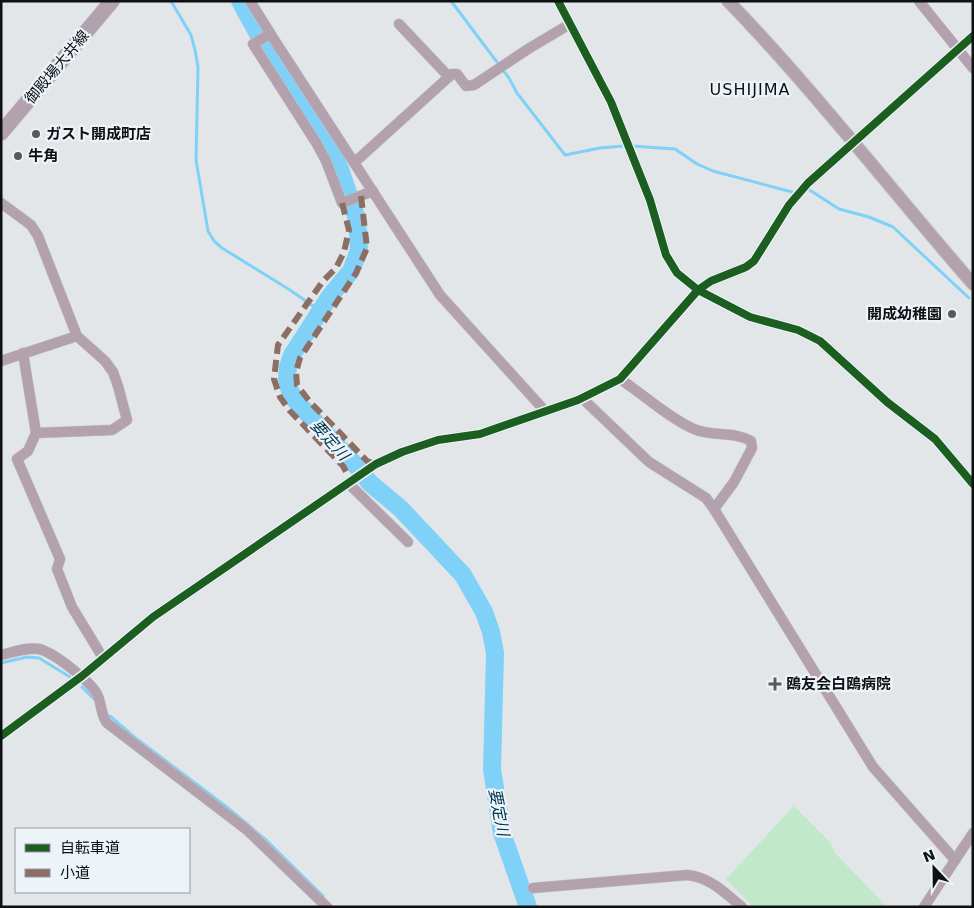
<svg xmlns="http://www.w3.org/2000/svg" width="974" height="908" viewBox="0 0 974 908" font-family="'DejaVu Sans','Noto Sans JP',sans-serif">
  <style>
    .park { fill: #c1e9c9 }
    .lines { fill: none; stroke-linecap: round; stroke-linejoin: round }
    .stream { stroke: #80d1f8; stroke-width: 3 }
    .river { stroke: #80d1f8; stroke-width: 18 }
    .minor-casing { stroke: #c1c4c6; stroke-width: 11 }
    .tertiary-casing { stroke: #c1c4c6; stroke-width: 14 }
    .primary-casing { stroke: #c1c4c6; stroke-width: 16 }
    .minor { stroke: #b3a2ad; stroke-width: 10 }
    .tertiary { stroke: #b3a2ad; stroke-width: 12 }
    .primary { stroke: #b2a2ae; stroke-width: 15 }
    .quiet { stroke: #8d6e63; stroke-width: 6; stroke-dasharray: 12 6; stroke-linecap: butt }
    .cycleway-casing { stroke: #edf4f9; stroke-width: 11 }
    .cycleway { stroke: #1b5e20; stroke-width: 8 }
    .poi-dot { fill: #585b5d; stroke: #edf4f9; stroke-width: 2 }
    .labels { text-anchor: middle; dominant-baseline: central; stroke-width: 4.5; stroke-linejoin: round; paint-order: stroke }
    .street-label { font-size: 15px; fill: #0e1012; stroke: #edf4f9 }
    .poi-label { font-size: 15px; font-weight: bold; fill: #0e1012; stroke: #edf4f9; text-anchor: start }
    .neighbourhood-label { font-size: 16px; letter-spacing: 1px; fill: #0e1012; stroke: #edf4f9 }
    .water-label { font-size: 16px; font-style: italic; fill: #00354b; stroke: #edf4f9 }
  </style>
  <rect width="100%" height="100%" fill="#e2e6e9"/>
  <polygon class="park" points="794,806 831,843 835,853 887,907 753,907 726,879"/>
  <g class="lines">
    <g class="stream">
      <polyline points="171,1 191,35 195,50 198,67 196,160 208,231 214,241 222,248 290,290 320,311"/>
      <polyline points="451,1 509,78 517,93 565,155 600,148 623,146"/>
      <polyline points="632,146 675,149 697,164 713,171 792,192"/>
      <polyline points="808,189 839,209 869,217 893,227 969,298"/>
      <polyline points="1,663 27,657 39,658 70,677"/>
      <polyline points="82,687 94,699"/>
      <polyline points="110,716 133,736 228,808 266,840 323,896"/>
    </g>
    <polyline class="river" points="240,1 265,47 330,147 340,169 357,219 359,250 351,271 330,296 292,355 288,367 287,378 289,388 294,399 359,469 370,483 401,509 463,575 484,612 491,632 495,653 492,769 502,833 528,907"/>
    <defs>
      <g id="minor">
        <polyline points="250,1 275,41 440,295 545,411"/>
        <polyline points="558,1 611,102 650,200 666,255 677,273 698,290 750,317 798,330 820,341 887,402 935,439 973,484"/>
        <polyline points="919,1 973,68"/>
        <polyline points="399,24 449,77"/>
        <polyline points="270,34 253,44 317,144 326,161 342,203 373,191"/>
        <polyline points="355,162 452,74 457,74 466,86 474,85 528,49 570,24"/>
        <polyline points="1,203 31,225 38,236 77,336 105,361 113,372 118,386 127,420 112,430 36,433"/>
        <polyline points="23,353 36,433 28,451 17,459 60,559 57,569 72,607 103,658"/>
        <polyline points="1,361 77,336"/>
        <path d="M620,379c23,15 50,40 74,50 18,8 40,2 57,12l1,7 -18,34 -20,27"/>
        <polyline points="582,398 649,462 706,498 714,509 873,767 955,860"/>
        <polyline points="348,483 408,542"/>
        <path d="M1,655c13,-3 26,-8 38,-6 14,3 51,32 58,45 5,9 3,20 10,29l140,107 80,77"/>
        <polyline points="1,736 82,676 153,617 376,464 402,452 438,440 480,434 578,400 620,379 698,290 711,281 746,267 754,261 789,205 808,183 973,36"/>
        <path d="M533,888l154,-13c23,2 38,18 55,32"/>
        <polyline points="924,907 973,833"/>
      </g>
      <path id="tertiary" d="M728,1c87,90 163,189 245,283"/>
      <polyline id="primary" points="1,133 112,1"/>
    </defs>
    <use href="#minor" class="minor-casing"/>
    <use href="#tertiary" class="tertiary-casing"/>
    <use href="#primary" class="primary-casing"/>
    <use href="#minor" class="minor"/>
    <use href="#tertiary" class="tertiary"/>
    <use href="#primary" class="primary"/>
    <g class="quiet">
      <polyline points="361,196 367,248 356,273 300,358 296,372 297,385 310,402 367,461 376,464"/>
      <polyline points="342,203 349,230 344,252 336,268 323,281 278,345 274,379 280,397 290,411 343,466 351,481"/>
    </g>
    <defs>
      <g id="cycleway">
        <polyline points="558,1 611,102 650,200 666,255 677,273 698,290 750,317 798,330 820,341 887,402 935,439 973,484"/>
        <polyline points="1,736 82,676 153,617 376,464 402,452 438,440 480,434 578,400 620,379 698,290 711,281 746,267 754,261 789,205 808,183 973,36"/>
      </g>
    </defs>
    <use href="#cycleway" class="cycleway-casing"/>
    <use href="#cycleway" class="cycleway"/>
  </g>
  <g class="poi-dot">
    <circle cx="36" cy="134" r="5"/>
    <circle cx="18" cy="156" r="5"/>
    <circle cx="952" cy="314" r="5"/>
    <path d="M772.5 676.5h5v5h5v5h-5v5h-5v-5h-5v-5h5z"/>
  </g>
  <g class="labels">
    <g class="street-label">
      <text transform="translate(57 67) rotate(-50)">御殿場大井線</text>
    </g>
    <g class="poi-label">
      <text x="46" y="134">ガスト開成町店</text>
      <text x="28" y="156">牛角</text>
      <text x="942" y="314" text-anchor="end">開成幼稚園</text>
      <text x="786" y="684">鴎友会白鴎病院</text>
    </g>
    <g class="neighbourhood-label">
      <text x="750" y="89">USHIJIMA</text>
    </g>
    <g class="water-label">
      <text transform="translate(330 440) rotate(48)">要定川</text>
      <text transform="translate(499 812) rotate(79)">要定川</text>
    </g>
  </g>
  <rect width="974" height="908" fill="none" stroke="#0e1012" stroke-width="5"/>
  <rect x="15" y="828" width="175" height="65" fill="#edf4f9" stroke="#94999d"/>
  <rect x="25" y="844" width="25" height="8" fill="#1b5e20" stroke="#94999d"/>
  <text x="60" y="853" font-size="15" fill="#0e1012">自転車道</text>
  <rect x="25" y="869" width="25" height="8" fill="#8d6e63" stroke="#94999d"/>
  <text x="60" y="878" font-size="15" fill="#0e1012">小道</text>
  <g transform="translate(934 868) rotate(338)" stroke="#edf4f9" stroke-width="4" paint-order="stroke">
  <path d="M0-4L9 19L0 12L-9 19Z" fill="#0e1012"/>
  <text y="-8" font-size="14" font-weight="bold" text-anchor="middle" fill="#0e1012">N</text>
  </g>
</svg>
